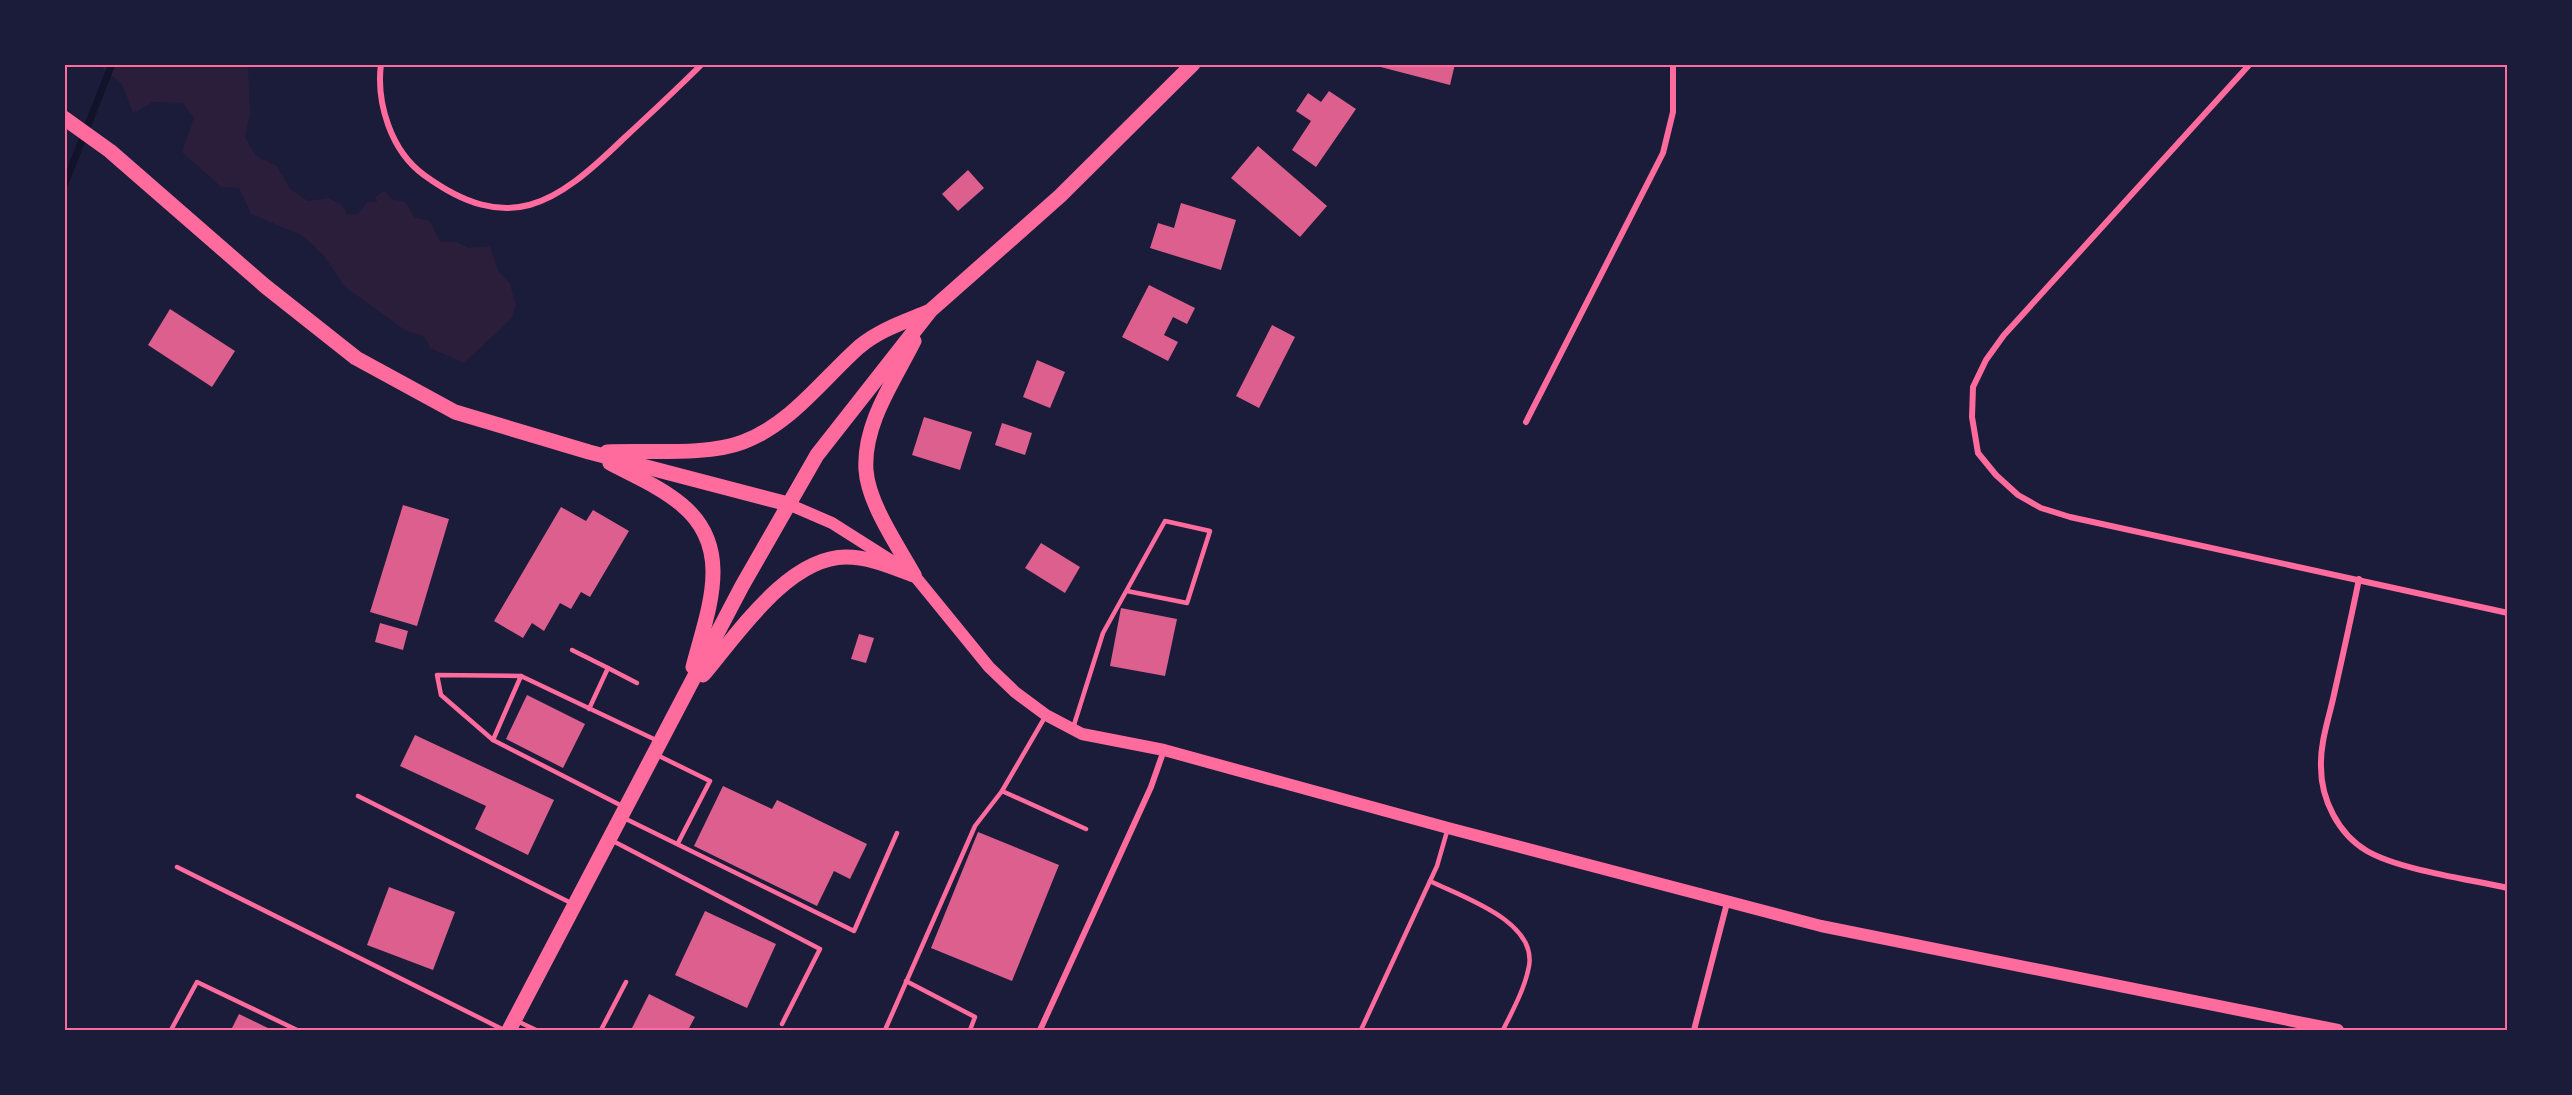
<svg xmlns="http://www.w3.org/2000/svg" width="2572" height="1095" viewBox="0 0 2572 1095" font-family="Rubik,sans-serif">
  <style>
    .green { fill: #2a1e3b }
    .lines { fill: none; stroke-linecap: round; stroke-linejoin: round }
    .stream { stroke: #12122b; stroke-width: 7 }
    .building { fill: #dd5f8e }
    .service { stroke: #ff6b9d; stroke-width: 4.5 }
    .minor { stroke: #ff6b9d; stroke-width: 6 }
    .secondary { stroke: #ff6b9d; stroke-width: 12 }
    .primary { stroke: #ff6b9d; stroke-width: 15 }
    .neatline { fill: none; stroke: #ff6b9d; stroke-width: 2 }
  </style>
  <rect width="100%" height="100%" fill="#1b1b3a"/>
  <polygon class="green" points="99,65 248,65 250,115 245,137 256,156 277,166 290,189 308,201 328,198 342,205 347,214 358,214 367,202 377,202 375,196 385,191 391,199 406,202 414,217 430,221 440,242 457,242 469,248 490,246 498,270 510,284 516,305 512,318 464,363 430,348 424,336 406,331 345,287 325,257 303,236 251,214 239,188 221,187 182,152 194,118 183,103 153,102 133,113 122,84"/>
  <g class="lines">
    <polyline class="stream" points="64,186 112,64"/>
  </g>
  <g class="building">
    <polygon points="1369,64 1455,64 1450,85"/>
    <polygon points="1329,91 1356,109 1316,167 1292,150 1311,121 1296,111 1308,93 1321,102"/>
    <polygon points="1258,146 1327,206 1300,237 1231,178"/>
    <polygon points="968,170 984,188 958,211 942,194"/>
    <polygon points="1181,203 1236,220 1221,270 1150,248 1158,223 1174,228"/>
    <polygon points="1149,285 1195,308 1187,324 1173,317 1164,335 1178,342 1168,361 1122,337"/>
    <polygon points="170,309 235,351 212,387 148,345"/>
    <polygon points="1272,325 1295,337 1259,408 1236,396"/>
    <polygon points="1037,360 1065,372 1050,408 1023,397"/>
    <polygon points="924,417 972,432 960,470 912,455"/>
    <polygon points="1002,423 1032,433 1025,455 995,445"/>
    <polygon points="403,505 449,519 417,626 370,612"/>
    <polygon points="561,507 586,521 593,510 629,531 590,597 581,592 571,609 560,603 544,631 532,623 523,638 494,621"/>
    <polygon points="1041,543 1080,567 1065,593 1025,568"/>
    <polygon points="1121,608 1177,619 1165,676 1110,666"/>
    <polygon points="380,623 408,631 403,650 375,642"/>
    <polygon points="859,634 874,638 866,663 851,659"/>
    <polygon points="527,695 585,724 563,768 506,739"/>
    <polygon points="415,735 554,800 528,855 475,829 486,806 400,766"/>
    <polygon points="723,786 772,809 777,800 867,844 850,879 834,871 817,906 694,846"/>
    <polygon points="978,832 1059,865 1012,981 931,948"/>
    <polygon points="389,887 455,912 433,970 367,945"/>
    <polygon points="705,911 776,944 747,1008 675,975"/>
    <polygon points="649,994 695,1017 688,1030 631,1030"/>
    <polygon points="239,1014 272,1030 231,1030"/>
  </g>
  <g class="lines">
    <g class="service">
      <polyline points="572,650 608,668 589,709"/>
      <polyline points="608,668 637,683"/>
      <polyline points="1045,717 1002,791 1086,829"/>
      <polyline points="1073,728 1103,633 1165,521 1210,531 1187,603 1127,591"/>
      <polyline points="493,740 441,695 437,675 521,676"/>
      <polyline points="657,755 710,781 678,843"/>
      <polyline points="358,796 571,903"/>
      <polyline points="624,807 493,740 521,676 658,741"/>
      <polyline points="624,818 854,931 897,833"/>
      <polyline points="613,841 820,949 782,1024"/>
      <polyline points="177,867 504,1030"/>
      <path d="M1430,881c32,16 107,40 99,85 -4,22 -16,44 -26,64"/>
      <polyline points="906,981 975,1017 970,1030"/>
      <polyline points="517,1021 536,1030"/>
      <polyline points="171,1030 197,982 297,1030"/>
      <polyline points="601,1030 626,982"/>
      <polyline points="885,1030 975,826 1002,791"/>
      <polyline points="1361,1030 1437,866 1448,828"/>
    </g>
    <g class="minor">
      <path d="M381,64c-5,39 10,87 43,111 85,62 132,29 198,-35 27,-25 54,-50 80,-76"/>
      <polyline points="2250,64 2004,335 1986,360 1973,387 1972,417 1978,453 1996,475 2018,495 2041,508 2070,517 2508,613"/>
      <polyline points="1526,422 1663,153 1673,112 1673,64"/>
      <path d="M2359,579c-8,40 -17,80 -26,120 -5,22 -13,45 -12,68 0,32 17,67 46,84 33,19 101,28 141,37"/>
      <polyline points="1040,1030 1151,787 1164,750"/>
      <polyline points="1694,1030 1727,903"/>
    </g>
    <polyline class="secondary" points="788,504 832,523 914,575 989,667 1015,692 1046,715 1082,734 1164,750 1448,828 1821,926 2338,1030"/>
    <g class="primary">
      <polyline points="64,118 110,151 265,286 356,358 455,412 589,452 788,504"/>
      <path d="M607,452c39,-2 100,4 136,-10 48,-18 79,-62 116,-95 20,-17 45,-25 69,-35"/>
      <path d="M610,463c24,13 51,24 72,42 53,44 25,107 11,162"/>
      <path d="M914,575c-16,-29 -46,-72 -48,-105 -3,-46 28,-89 48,-129"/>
      <path d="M703,675c34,-40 85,-118 143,-118 24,0 46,10 68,18"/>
      <polyline points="509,1030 742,586 817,455 930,311 1060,196 1193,64"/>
    </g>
  </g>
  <rect width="2572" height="1095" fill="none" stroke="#1b1b3a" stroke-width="132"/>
  <rect x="66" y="66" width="2440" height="963" class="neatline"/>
</svg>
